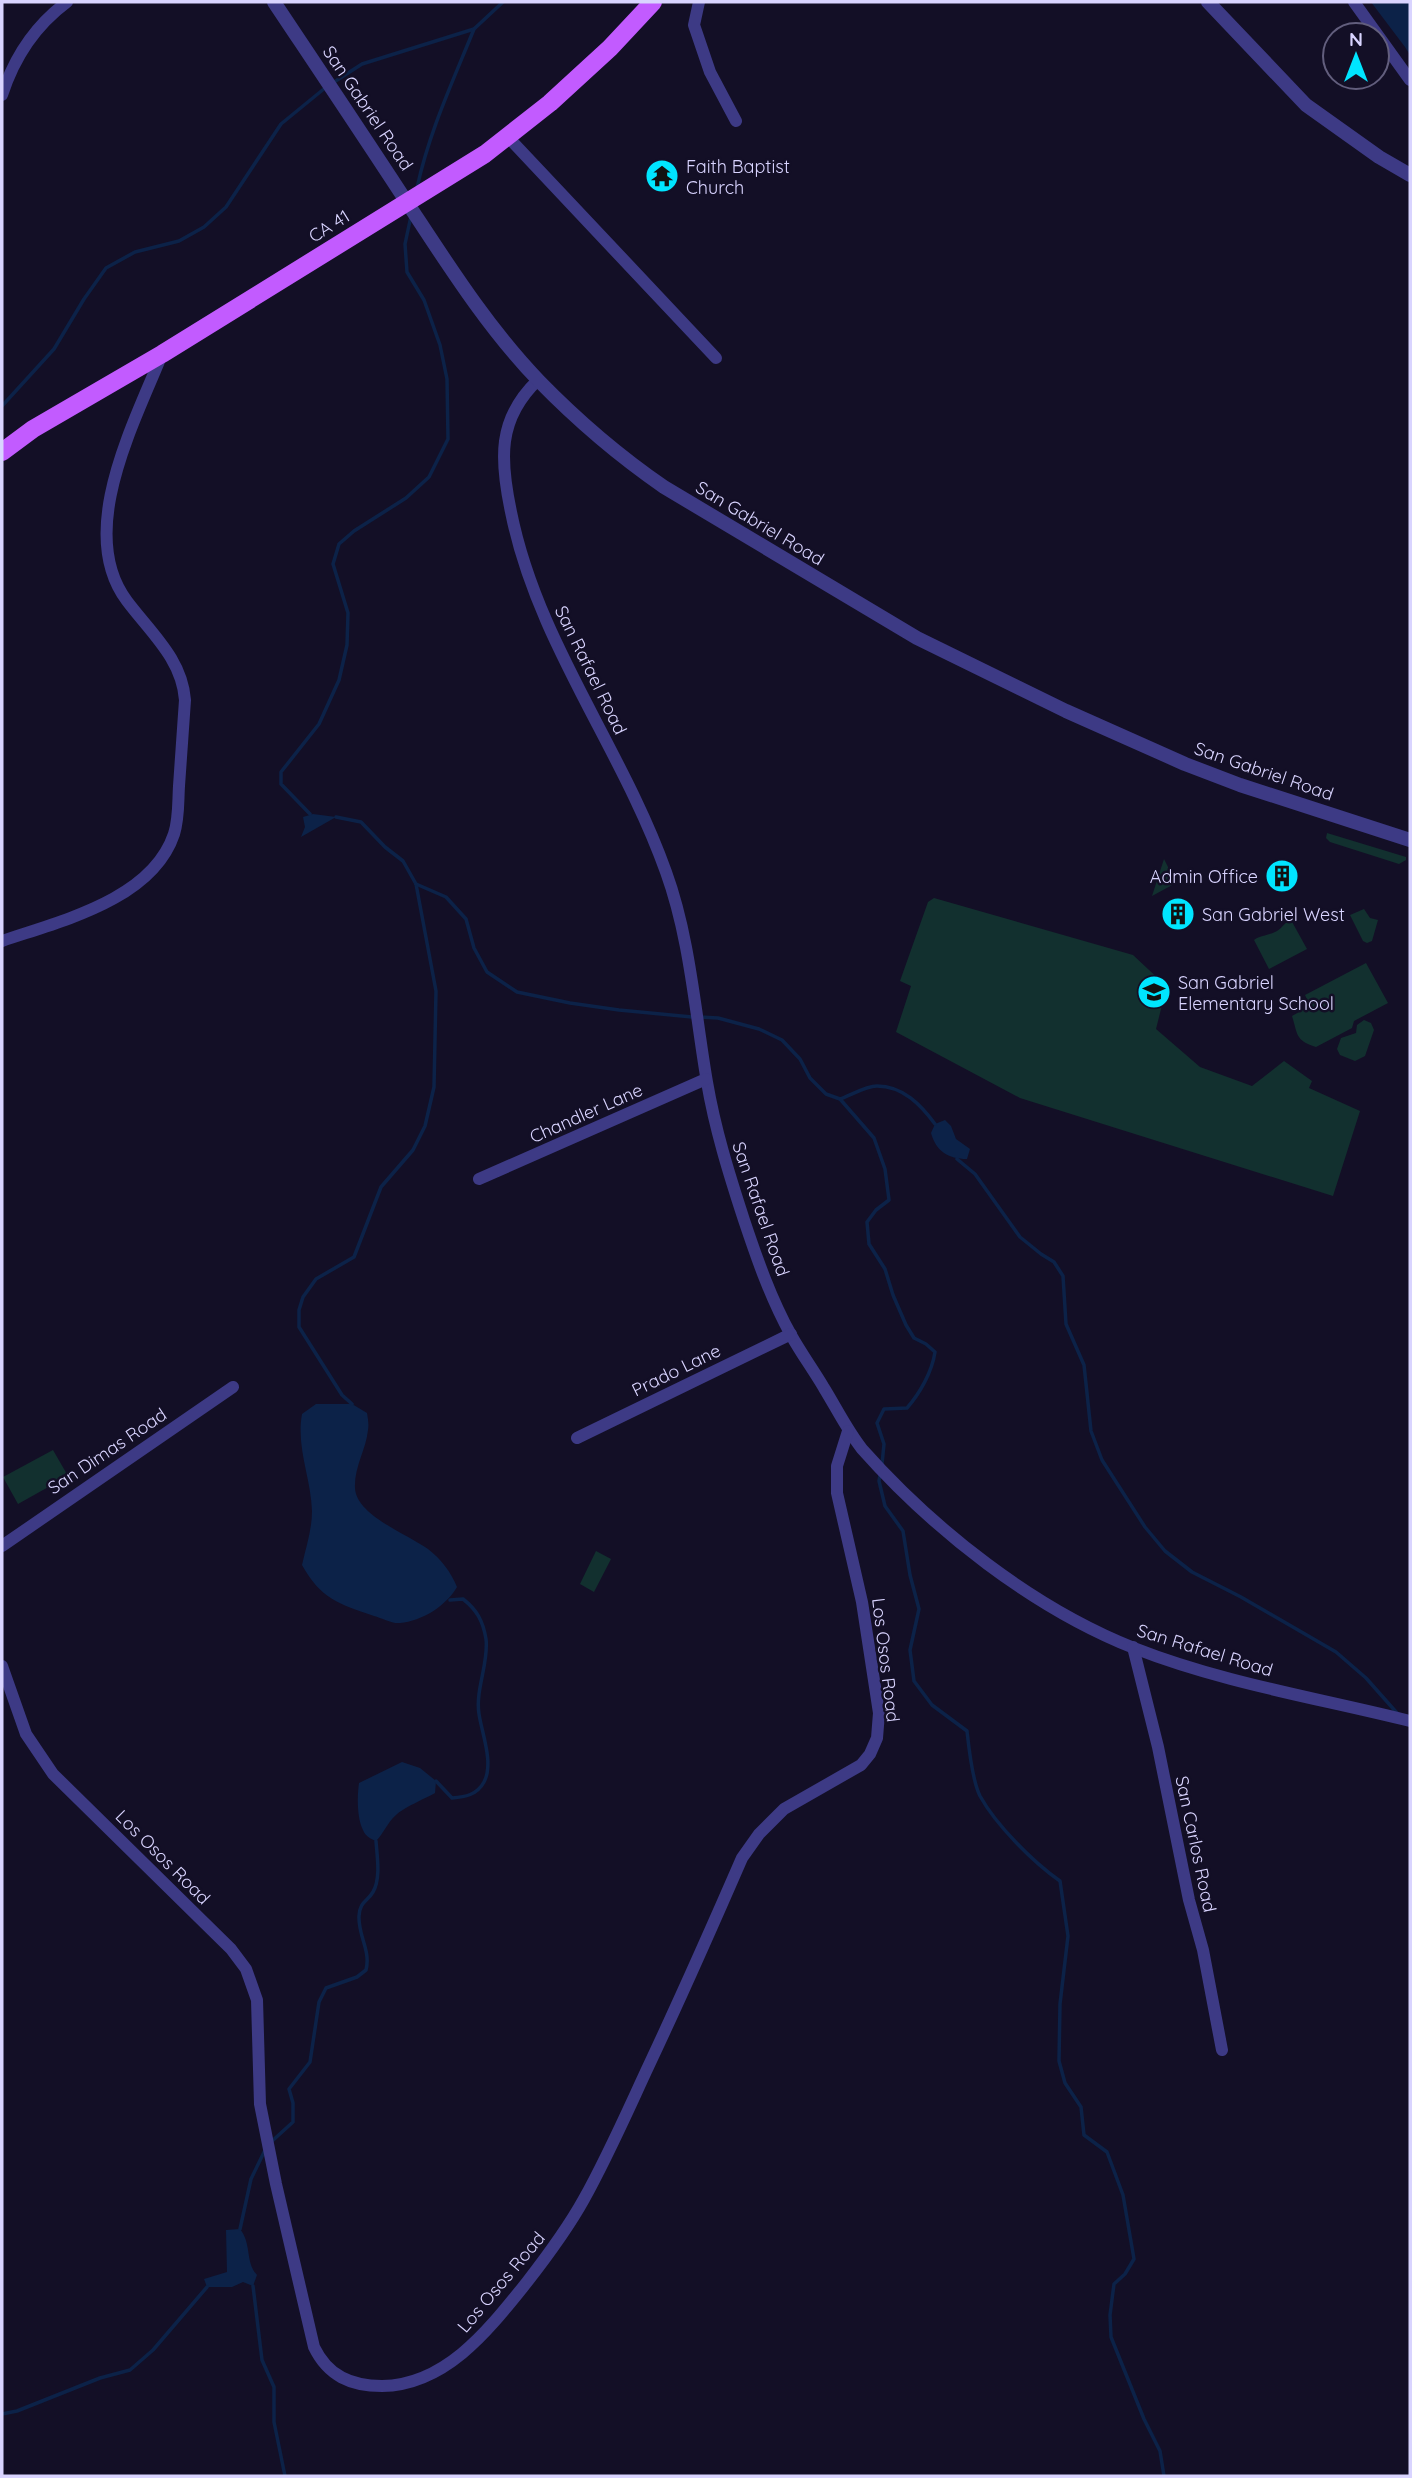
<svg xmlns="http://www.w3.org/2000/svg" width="1412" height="2478" viewBox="0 0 1412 2478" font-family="Quicksand,sans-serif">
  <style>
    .green { fill: #12302f }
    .water { fill: #0c2248 }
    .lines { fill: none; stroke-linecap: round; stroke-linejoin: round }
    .stream { stroke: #0c2248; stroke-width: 3.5 }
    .minor { stroke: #3d3a85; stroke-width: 12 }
    .tertiary { stroke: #3d3a85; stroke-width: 14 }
    .primary { stroke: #c25bff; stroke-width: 18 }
    .labels { text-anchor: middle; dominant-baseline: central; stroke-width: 5; stroke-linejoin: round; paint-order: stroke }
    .street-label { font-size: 18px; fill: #d9d4ff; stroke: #130f26 }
    .poi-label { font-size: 18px; fill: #d9d4ff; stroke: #130f26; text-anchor: start }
  </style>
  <rect width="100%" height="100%" fill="#130f26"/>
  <g class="green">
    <polygon points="1327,833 1406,857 1406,860 1399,864 1330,842 1326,838"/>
    <polygon points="1164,859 1176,883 1152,896"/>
    <polygon points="934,898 1133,955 1163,983 1165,993 1156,1029 1200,1067 1252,1086 1284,1061 1312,1081 1309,1088 1360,1111 1333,1196 1020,1098 896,1032 911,986 900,981 928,902"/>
    <polygon points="1364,909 1370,918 1378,920 1372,941 1367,943 1363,941 1350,915"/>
    <path d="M1291,920l16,29 -38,20 -15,-29c7,-5 14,-4 23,-9 6,-4 8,-9 14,-11z"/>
    <path d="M1366,963l22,40 -34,18 -2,7 -36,19c-21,-7 -18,-12 -24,-31l18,-10 -5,-11z"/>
    <polygon points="1364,1020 1371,1023 1374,1030 1365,1056 1355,1061 1340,1055 1337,1049 1341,1038 1356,1033 1357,1025"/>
    <polygon points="53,1450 68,1476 18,1504 3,1477"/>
    <polygon points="596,1551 611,1559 594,1592 580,1584"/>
  </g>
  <g class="water">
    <polygon points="1371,2 1410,2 1410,55 1405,47"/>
    <polygon points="313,814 336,817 301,837 305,827 303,817"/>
    <path d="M945,1120l6,6 5,13 14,10 -3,10c-19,0 -31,-8 -36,-26l4,-9z"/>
    <path d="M316,1404h36l15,9c1,6 2,12 1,17 -2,20 -14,37 -13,58 1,27 52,46 73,61 13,10 23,23 29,38 -11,19 -35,34 -57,36 -8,1 -18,-5 -26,-7 -35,-12 -53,-17 -72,-51 4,-18 10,-35 10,-54 -1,-33 -16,-63 -10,-97z"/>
    <path d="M402,1762l18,6 16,13 -1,12c-11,6 -32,15 -39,22 -9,8 -12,18 -20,26 -5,-2 -11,-5 -13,-11 -6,-12 -6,-33 -4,-47z"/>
    <path d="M240,2229c12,15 5,33 17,46l-4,11 -10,-4 -11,5h-25l-3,-8 23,-7 -1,-42z"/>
  </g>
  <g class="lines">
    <g class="stream">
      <polyline points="331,84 362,64 474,29 503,2"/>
      <path d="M417,188c12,-56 36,-107 57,-159"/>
      <polyline points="2,406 54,349 84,299 106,268 135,252 179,241 204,227 226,207 281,124 325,88"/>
      <polyline points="310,814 281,784 281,772 319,724 339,680 347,645 348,613 333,564 339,544 354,531 406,498 429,477 448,439 447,379 440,345 424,300 407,272 405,244 411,216"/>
      <polyline points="336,817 361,822 385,847 403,861 416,884 436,991 434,1087 425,1126 413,1150 381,1187 354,1257 316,1279 303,1297 299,1310 299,1327 342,1395 352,1404"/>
      <polyline points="416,884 446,897 466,919 474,948 487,972 517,992 570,1003 619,1010 692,1017"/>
      <path d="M700,1017l18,1 41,11 23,11 18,19 10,19 16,16 14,5 34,39 11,31 4,31 -13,10 -9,12 2,22 16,25 8,26 13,30 8,13 12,6 9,8c-3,20 -15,41 -28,56l-23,1 -7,14 7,21 -2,20"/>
      <path d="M840,1099c11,-4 26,-13 37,-13 26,0 44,19 58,38"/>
      <polyline points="957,1159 975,1174 1020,1237 1041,1254 1054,1262 1063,1276 1066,1324 1084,1365 1091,1431 1102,1460 1145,1527 1165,1551 1192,1572 1241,1597 1336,1652 1366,1678 1397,1713"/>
      <path d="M880,1475l-1,6 6,25 18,25 7,44 9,34 -9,41 4,31 18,24 35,26c2,18 5,49 13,65 16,29 53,66 80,85l8,55 -8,68 -1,57 6,22 16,24 3,28 23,17 16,43 11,64 -9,15 -11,10 -4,31 1,22 33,82 16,32 4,25"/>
      <path d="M436,1781l16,17c13,-1 25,-3 32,-16 10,-19 -2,-48 -5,-68 -4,-24 10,-51 7,-75 -3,-18 -9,-29 -23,-40l-13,1"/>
      <path d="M271,2142l22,-20v-19l-4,-14 21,-27 9,-60 7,-14 31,-11 9,-7c5,-20 -8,-34 -7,-54 1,-15 8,-14 14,-24 8,-14 4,-36 3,-51"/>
      <polyline points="240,2229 251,2179 266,2148"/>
      <polyline points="253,2286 262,2360 274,2387 274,2422 285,2476"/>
      <polyline points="2,2414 17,2411 100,2378 130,2370 153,2350 207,2287"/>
    </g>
    <g class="minor">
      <polyline points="699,2 694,25 710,72 736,121"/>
      <polyline points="1354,2 1410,80"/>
      <path d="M2,95c12,-37 34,-70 65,-93"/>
      <polyline points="507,136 716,358"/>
      <path d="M538,380c-41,39 -38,80 -27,132 26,130 111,236 155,360 24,66 29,140 41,210 8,47 22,92 37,138 13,39 27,79 47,115 10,18 23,36 33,53 13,21 23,42 38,61 72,81 171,159 272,199 89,35 184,50 276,73"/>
      <path d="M2,941c58,-20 150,-41 172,-107 5,-15 4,-32 5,-48 2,-29 4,-57 6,-86 -3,-41 -34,-67 -58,-99 -52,-69 8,-179 35,-247"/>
      <polyline points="479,1179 706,1079"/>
      <polyline points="577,1438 791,1334"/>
      <polyline points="2,1546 233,1387"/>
      <polyline points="1133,1647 1158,1747 1189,1900 1203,1950 1222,2050"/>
      <path d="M2,1666l24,68 27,40 178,175 15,20 11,31 3,104 16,80 38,163c14,29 37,39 68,39 65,-1 108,-58 145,-104 21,-27 41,-54 57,-83 24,-43 44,-89 65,-134 32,-68 63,-138 93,-207l17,-24 25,-25 77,-44 9,-11 7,-16 2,-25 -17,-111 -25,-109v-27l11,-35"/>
    </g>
    <g class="tertiary">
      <path d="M274,2c44,66 89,133 132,199 41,62 81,126 133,180 38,39 80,75 125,106l253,151 149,73 119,53 55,21 170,55"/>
      <polyline points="1208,2 1306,105 1379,157 1410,175"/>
    </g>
    <polyline class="primary" points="2,452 33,429 162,354 485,154 550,103 610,48 653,2"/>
  </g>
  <defs>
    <symbol id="temple-disc" viewBox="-11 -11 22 22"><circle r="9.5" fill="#00e5ff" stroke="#130f26"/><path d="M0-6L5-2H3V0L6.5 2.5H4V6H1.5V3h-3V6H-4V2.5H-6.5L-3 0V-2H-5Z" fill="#111"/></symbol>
    <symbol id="building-disc" viewBox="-11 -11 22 22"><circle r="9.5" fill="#00e5ff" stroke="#130f26"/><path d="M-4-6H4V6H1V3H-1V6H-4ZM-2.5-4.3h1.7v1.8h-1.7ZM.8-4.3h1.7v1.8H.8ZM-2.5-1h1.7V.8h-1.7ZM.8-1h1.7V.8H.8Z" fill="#111"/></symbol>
    <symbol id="school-disc" viewBox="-11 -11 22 22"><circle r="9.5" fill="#00e5ff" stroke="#130f26"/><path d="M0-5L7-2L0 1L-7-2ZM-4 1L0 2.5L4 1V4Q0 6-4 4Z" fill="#111"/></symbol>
  </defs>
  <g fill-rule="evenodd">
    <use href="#temple-disc" x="643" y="157" width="38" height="38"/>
    <use href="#building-disc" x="1263" y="857" width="38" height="38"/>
    <use href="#building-disc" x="1159" y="895" width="38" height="38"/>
    <use href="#school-disc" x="1135" y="973" width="38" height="38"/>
  </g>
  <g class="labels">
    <g class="street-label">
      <text transform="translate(368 108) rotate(56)">San Gabriel Road</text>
      <text transform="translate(329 226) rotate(-32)">CA 41</text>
      <text transform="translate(760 523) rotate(31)">San Gabriel Road</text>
      <text transform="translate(591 670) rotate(64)">San Rafael Road</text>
      <text transform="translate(1264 771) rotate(19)">San Gabriel Road</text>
      <text transform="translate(586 1113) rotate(-24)">Chandler Lane</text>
      <text transform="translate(761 1209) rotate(71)">San Rafael Road</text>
      <text transform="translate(676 1370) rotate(-26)">Prado Lane</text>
      <text transform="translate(107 1451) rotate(-34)">San Dimas Road</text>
      <text transform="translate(1205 1650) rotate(17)">San Rafael Road</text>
      <text transform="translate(886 1660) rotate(83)">Los Osos Road</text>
      <text transform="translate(1196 1844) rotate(78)">San Carlos Road</text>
      <text transform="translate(163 1857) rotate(45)">Los Osos Road</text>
      <text transform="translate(501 2282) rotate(-50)">Los Osos Road</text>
    </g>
    <g class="poi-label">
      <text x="686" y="166">Faith Baptist<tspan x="686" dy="21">Church</tspan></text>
      <text x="1258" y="876" text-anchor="end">Admin Office</text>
      <text x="1202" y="914">San Gabriel West</text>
      <text x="1178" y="982">San Gabriel<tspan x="1178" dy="21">Elementary School</tspan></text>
    </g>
  </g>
  <rect width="1412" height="2478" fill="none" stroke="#d9d4ff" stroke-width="7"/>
  <g transform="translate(1356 56)"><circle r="33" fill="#130f26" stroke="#625e7d" stroke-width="2"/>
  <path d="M0-5L12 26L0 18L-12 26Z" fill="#00e5ff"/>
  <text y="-10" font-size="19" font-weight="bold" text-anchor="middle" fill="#d9d4ff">N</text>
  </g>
</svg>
